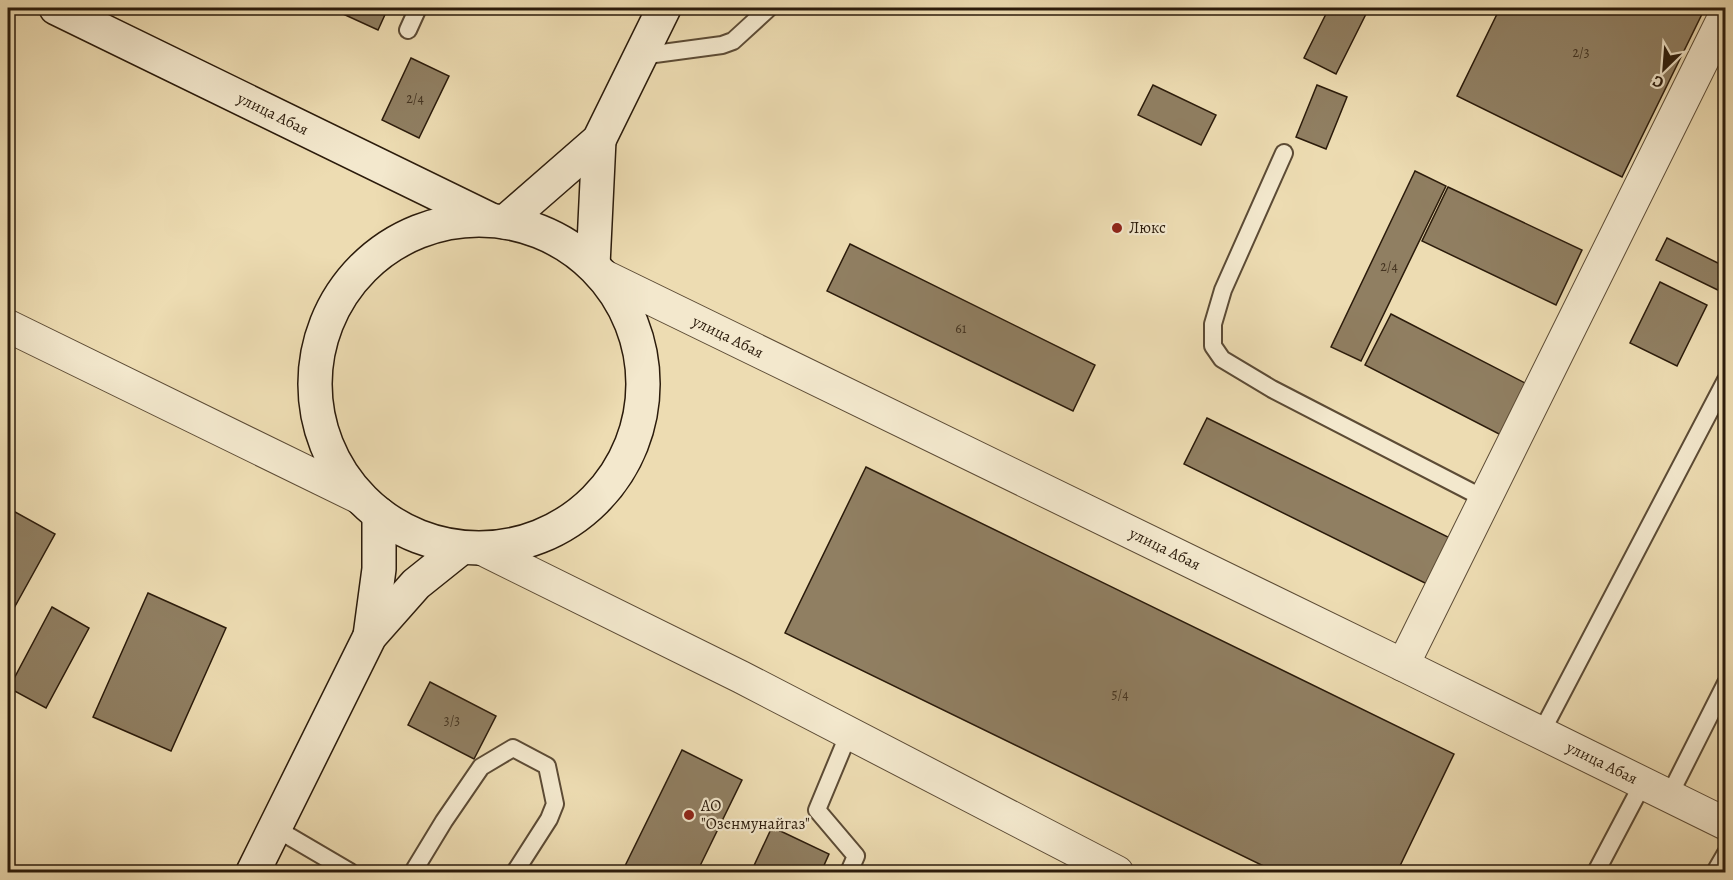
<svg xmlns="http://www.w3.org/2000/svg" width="1733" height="880" viewBox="0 0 1733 880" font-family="Alegreya,serif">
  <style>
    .building { fill: #907f62; stroke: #2b1b0b; stroke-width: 1.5 }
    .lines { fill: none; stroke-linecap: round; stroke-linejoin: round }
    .lane-casing { stroke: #5c4b35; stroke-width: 20 }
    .street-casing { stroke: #5c4b35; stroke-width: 34 }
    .secondary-casing { stroke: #2b1b0b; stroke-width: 36 }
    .lane { stroke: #f3e8cd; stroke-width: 16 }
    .street { stroke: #f3e8cd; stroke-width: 32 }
    .secondary { stroke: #f3e8cd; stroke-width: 33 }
    .poi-dot { fill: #8f2418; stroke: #f3e8cd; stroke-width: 2 }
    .labels { text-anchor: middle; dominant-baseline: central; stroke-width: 4.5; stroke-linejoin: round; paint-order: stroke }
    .number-label { font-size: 14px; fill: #443421 }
    .street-label { font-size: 16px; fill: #2b1b0b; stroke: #f3e8cd }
    .poi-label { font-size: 16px; fill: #2b1b0b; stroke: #f3e8cd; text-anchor: start }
  </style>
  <rect width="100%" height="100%" fill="#eddcb2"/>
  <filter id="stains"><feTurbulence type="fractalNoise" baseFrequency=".00333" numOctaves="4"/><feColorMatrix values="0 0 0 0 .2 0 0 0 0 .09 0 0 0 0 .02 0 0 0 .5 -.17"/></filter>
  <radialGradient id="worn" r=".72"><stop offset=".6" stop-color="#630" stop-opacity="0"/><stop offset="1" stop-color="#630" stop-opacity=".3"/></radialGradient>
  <g class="building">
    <polygon points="330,8 388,8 378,30"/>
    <polygon points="1329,8 1369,8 1336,74 1304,58"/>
    <polygon points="1500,8 1705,8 1622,177 1457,96"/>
    <polygon points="411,58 449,76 419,138 382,120"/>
    <polygon points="1153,85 1216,115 1201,145 1138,115"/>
    <polygon points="1317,85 1347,97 1326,149 1296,137"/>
    <polygon points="1415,171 1446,186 1361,361 1331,347"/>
    <polygon points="1448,187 1582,250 1556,305 1422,241"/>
    <polygon points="1667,238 1726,267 1726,294 1656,260"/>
    <polygon points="850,244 1095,365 1073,411 827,291"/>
    <polygon points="1660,282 1707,305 1677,366 1630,343"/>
    <polygon points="1391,314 1527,384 1501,435 1365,365"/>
    <polygon points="1207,418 1452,539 1429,585 1184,464"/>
    <polygon points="866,467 1454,754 1397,872 1276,872 785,633"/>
    <polygon points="8,508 55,534 8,619"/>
    <polygon points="148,593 226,628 171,751 93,717"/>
    <polygon points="52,607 89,628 46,708 9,688"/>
    <polygon points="430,682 496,716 474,759 408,725"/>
    <polygon points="682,750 742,780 697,872 622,872"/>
    <polygon points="772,827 829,854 821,872 751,872"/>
  </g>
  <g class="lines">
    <defs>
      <g id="lane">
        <polyline points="408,30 418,8"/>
        <polyline points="640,56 722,45 733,41 769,8"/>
        <polyline points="1284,153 1223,290 1213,324 1213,346 1222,359 1272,389 1485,499"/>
        <polyline points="849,733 817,810 856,856 849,872"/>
        <polyline points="1541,733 1726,380"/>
        <polyline points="1669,796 1726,683"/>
        <polyline points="275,828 350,872"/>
        <polyline points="413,872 444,821 481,767 513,748 547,766 555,804 549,819 515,872"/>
        <polyline points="1596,872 1643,783"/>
        <polyline points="1715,872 1726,853"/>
      </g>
      <g id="street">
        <polyline points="604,276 1403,665 1726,824"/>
        <polyline points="8,326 362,499"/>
        <polyline points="480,548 741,677 1117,872"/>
        <polyline points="1403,665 1726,13"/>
      </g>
      <g id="secondary">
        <polyline points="56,8 489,219"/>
        <circle cx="479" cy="384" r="164"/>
        <polyline points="505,222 599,140 664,8"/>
        <polyline points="593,265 599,140"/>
        <polyline points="370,636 379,569 379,514"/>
        <polyline points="253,872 370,636 416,584 461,548"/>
      </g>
    </defs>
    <use href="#lane" class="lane-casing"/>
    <use href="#street" class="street-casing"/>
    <use href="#secondary" class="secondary-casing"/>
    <use href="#lane" class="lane"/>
    <use href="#street" class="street"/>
    <use href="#secondary" class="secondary"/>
  </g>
  <g class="poi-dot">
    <circle cx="1117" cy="228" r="6"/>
    <circle cx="689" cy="815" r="6"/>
  </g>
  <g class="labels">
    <g class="number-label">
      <text x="1581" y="52">2/3</text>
      <text x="415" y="98">2/4</text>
      <text x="1389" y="266">2/4</text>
      <text x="961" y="328">61</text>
      <text x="1120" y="694">5/4</text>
      <text x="452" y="720">3/3</text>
    </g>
    <g class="street-label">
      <text transform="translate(273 114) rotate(26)">улица Абая</text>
      <text transform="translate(728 337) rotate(26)">улица Абая</text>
      <text transform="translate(1165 549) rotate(26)">улица Абая</text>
      <text transform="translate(1602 763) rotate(26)">улица Абая</text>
    </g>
    <g class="poi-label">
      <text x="1129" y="228">Люкс</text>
      <text x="701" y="806">АО<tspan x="701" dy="18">"Озенмунайгаз"</tspan></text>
    </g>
  </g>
  <rect width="1733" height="880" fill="none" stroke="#eddcb2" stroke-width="30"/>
  <rect x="9" y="9" width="1715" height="862" fill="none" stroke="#2b1b0b" stroke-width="3"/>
  <rect x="15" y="15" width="1703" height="850" fill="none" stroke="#2b1b0b" stroke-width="1.5"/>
  <g transform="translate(1664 69) rotate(205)" stroke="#f3e8cd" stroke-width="4.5" paint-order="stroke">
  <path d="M0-4.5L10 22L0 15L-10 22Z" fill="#2b1b0b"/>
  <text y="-9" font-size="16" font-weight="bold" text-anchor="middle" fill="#2b1b0b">С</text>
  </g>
  <rect width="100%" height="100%" filter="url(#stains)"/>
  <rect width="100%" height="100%" fill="url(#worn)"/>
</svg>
